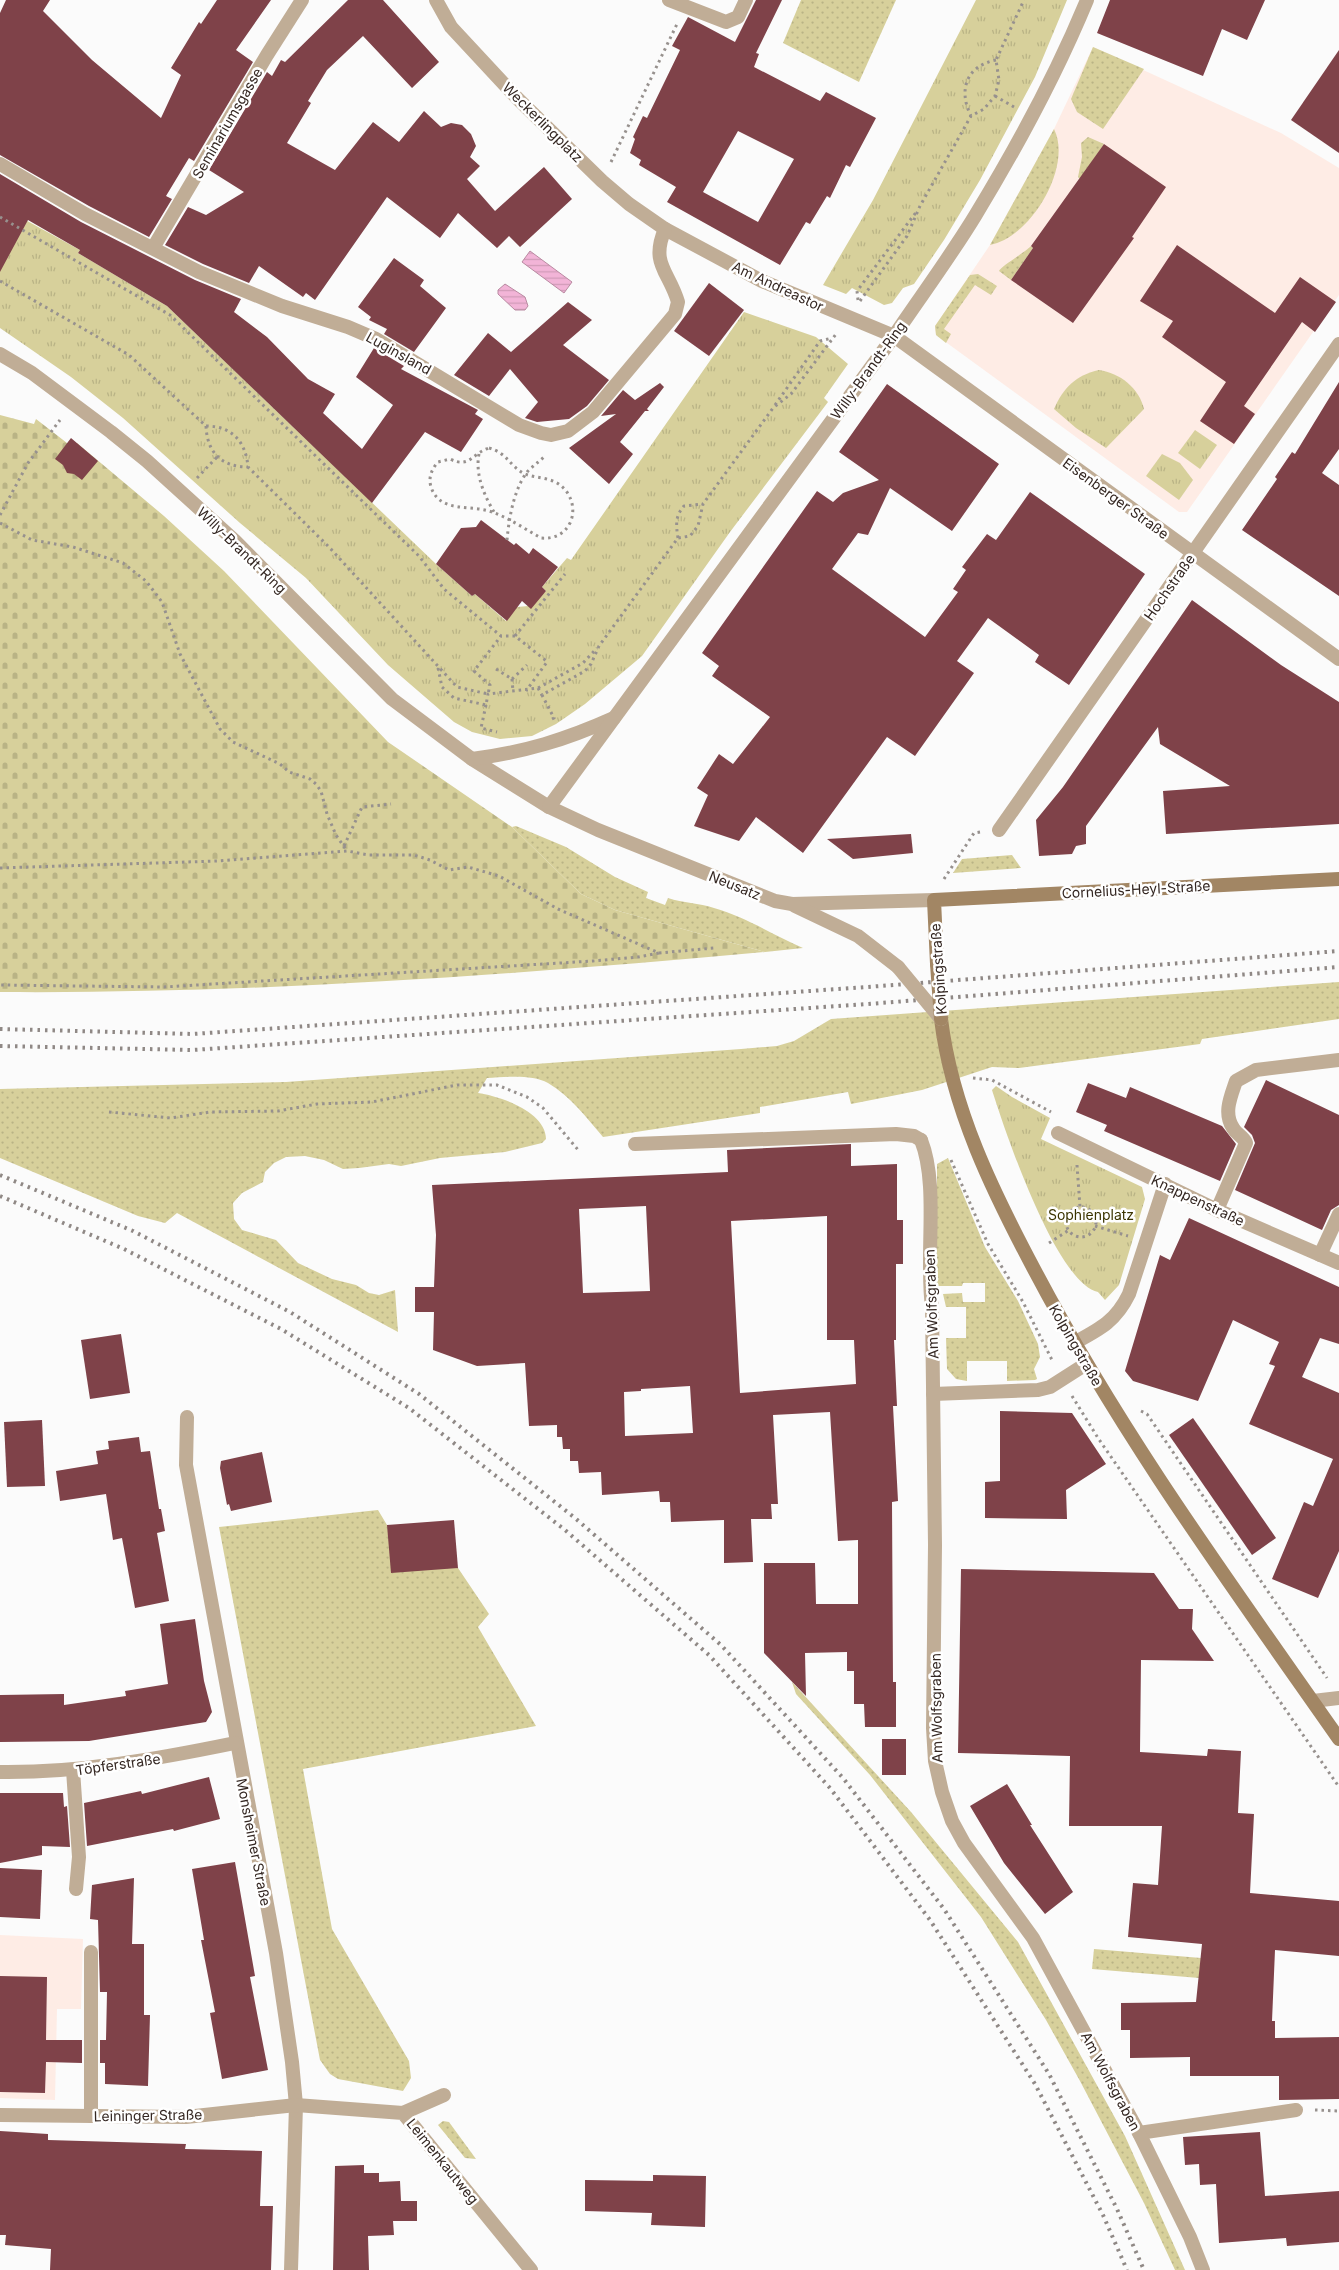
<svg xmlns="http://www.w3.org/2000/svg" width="1339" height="2270" viewBox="0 0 1339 2270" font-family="Inter,sans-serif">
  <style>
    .built { fill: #feece5 }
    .grass { fill: url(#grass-dots) }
    .cemetery { fill: url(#cemetery-stones) }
    .park { fill: url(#park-tufts) }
    .water { fill: url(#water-rules); stroke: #b98aa1 }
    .building { fill: #7f4249; fill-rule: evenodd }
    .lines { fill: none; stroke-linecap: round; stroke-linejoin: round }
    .path { stroke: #97918e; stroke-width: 3; stroke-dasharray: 2.5 4; stroke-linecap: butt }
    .service { stroke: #c0ad96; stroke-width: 14 }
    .minor { stroke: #c0ad96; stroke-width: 14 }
    .tertiary { stroke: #c0ad96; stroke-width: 14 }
    .secondary { stroke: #a28664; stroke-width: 14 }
    .rail { stroke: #8f8885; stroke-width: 4; stroke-dasharray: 2.5 5; stroke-linecap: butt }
    .tertiary-bridge { stroke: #c0ad96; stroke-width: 14 }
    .secondary-bridge { stroke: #a28664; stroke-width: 14 }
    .labels { text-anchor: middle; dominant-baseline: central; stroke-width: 5; stroke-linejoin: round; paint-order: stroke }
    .street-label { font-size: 14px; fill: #342722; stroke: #fff }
    .park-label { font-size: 14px; fill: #3b3400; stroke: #fff }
  </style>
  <defs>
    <pattern id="grass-dots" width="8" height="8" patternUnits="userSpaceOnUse" patternTransform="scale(1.25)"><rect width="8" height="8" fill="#d7d09b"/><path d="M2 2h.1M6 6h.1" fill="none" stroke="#b9b385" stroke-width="1.8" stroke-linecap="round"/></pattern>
    <pattern id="cemetery-stones" width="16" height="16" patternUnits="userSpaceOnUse" patternTransform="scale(1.25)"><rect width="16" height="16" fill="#d7d09b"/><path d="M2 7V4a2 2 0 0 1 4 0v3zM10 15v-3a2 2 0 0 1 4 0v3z" fill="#b9b385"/></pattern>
    <pattern id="park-tufts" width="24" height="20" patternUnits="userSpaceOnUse" patternTransform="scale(1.25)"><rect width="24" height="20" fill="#d7d09b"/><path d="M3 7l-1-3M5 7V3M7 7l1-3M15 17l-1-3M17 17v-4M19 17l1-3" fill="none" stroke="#b9b385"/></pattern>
    <pattern id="water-rules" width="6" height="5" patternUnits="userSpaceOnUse" patternTransform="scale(1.25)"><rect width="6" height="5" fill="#f2b4d7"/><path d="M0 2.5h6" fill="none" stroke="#d09bb8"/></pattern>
  </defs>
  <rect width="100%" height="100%" fill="#fbfbfb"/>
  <g class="built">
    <polygon points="1093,47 1281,133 1339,168 1339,295 1187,512 1179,512 936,335 935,326 990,245 1054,129"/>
    <polygon points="0,1935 83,1939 81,2009 57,2009 55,2100 0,2098"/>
  </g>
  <g class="grass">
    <polygon points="801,0 896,0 859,82 783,43"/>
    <polygon points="1093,47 1144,69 1103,129 1077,112 1071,99"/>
    <path d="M1054,129c19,38 -24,109 -64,116z"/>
    <polygon points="1088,137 1104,144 1080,179 1078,177 1082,157 1081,143"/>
    <path d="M1031,246l2,2 -22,32 -12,-9c2,-5 25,-18 32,-25z"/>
    <polygon points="978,274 997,286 991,295 975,285 944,329 951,334 946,343 936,335 935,326 970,275"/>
    <path d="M516,826l50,21 49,30 33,15 -2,6 19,7 3,-7c15,5 31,5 46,10 32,9 59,27 89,40l-38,4 -150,-42 -34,-16 -69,-67z"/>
    <polygon points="1012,855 1021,868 953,873 962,859"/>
    <path d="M1339,982v37l-137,20 -2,5 -181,24 -27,-1 -70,23 -71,14 -3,-12 -88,15v6l-157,24c-16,-19 -33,-41 -55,-54 -16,-9 -42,-6 -61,-5l-9,15c22,3 68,19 68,46l-4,4 -37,9 -65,6 -39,8 -12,-2 -30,4 -16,1 -19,-9 -19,-4 -19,1 -12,6 -9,9 -2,10 -21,11 -9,10 1,16 8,11 34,10 22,23 34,16 24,6 13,8 10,2 16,-5 3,42 -221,-119 -12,10 -27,-7 -138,-58v-69l286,-7 455,-33 36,-3 17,-5 37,-22z"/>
    <polygon points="948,1158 985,1247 1018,1301 1038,1344 1040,1357 1034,1369 1037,1379 1035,1380 1007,1381 1007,1361 967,1361 967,1381 956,1379 947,1369 946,1338 966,1338 966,1307 946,1307 943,1294 962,1293 963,1302 985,1302 985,1283 963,1283 962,1286 938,1286 937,1284 937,1164"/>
    <polygon points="378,1510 387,1525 458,1568 489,1614 478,1627 536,1726 303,1769 332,1929 409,2061 411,2078 403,2091 338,2079 330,2074 320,2060 219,1527"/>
    <polygon points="792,1682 911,1812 1018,1942 1125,2136 1185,2270 1175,2270 1144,2203 1080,2081 1046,2020 981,1917 870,1775 796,1694"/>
    <polygon points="1094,1949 1201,1958 1199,1978 1092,1969"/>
    <polygon points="443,2121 449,2122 476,2159 465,2158 438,2125"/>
  </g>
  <path class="cemetery" d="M0,415l34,9 2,-5 31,24h10l87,73 60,55 164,171 124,85 69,67 34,16 150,42c-254,23 -509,42 -765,40z"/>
  <g class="park">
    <polygon points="976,0 1067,0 1035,77 980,180 944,240 914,284 903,288 892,303 884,305 852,288 846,294 823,285 873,200"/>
    <polygon points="0,206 80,250 78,253 167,306 436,564 472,596 475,594 506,621 517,607 528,606 546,591 542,587 567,558 571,560 744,312 816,337 848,364 824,398 828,402 730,532 642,656 585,704 556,724 532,736 500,739 472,732 454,722 388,665 306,578 240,523 123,418 71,377 0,328"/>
    <path d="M1099,370c21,3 40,18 45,39l-38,39 -30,-20 -22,-19c9,-21 22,-34 45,-39z"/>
    <polygon points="1195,430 1217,445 1200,469 1178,453"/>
    <polygon points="1162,454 1180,463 1193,480 1179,500 1146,476"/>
    <path d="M996,1086l16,11 38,21 -9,21 101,48 3,12 -26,86 -14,15 -7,-8c-42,-9 -93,-161 -106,-202z"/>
  </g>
  <g class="water">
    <polygon points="530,251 572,282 564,293 522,262"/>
    <polygon points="505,284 525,297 528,306 525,310 515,310 498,294 498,290"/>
  </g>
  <g class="building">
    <polygon points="6,0 50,0 43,11 92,60 161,118 181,75 171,68 199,22 201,24 217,0 271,0 236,50 253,62 194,161 189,158 166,196 172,199 149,237 89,206 0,155 0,13"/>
    <polygon points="348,0 383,0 439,62 412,88 363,36 327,70 308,101 311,103 287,143 335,170 373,122 399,142 424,111 441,127 451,123 462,125 471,134 476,146 470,157 480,166 467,179 495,211 544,167 572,199 520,247 509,236 497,248 458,213 440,238 387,197 315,300 306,293 303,297 259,266 249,283 203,264 165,245 188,207 206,215 244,192 209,170 267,72 272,76 281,60 285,62"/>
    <path d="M756,0h26l-26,53 3,1 -5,13 66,34 6,-9 50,26 -26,49 -4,-2 -16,33 -3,-2 -17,28 -4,-2 -26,43 -113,-63 9,-15 -37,-22 2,-5 -11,-7 5,-14 -2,-2 10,-21 4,2 33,-68 -8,-4 16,-29 47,25zM738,131l56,28 -36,63 -55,-30z"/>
    <polygon points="1110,0 1265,0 1247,40 1222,29 1203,76 1097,33"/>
    <polygon points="1339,50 1339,153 1291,120"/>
    <polygon points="1104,144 1166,187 1132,237 1134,238 1073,323 1011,280 1033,248 1031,246"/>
    <polygon points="0,174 81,222 195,280 241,299 234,312 267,337 308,379 335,394 323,413 362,449 393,405 356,377 374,348 404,366 401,369 478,410 475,414 483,419 461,452 425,432 372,503 167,306 78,253 80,250 28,220 0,272"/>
    <polygon points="1177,245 1275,313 1300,277 1336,302 1315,332 1302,322 1244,406 1255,414 1234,444 1200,421 1226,382 1162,337 1173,321 1140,301"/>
    <polygon points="394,258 424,280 420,286 446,308 414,352 384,334 387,329 369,320 371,317 358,307"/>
    <polygon points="709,283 744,310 709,356 674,331"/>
    <polygon points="568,302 592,320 563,345 609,380 587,406 569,419 537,422 525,418 538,402 510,369 489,396 454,375 488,333 511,352"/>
    <polygon points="1339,382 1339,449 1322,473 1339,485 1339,596 1242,530 1277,479 1275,477 1292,452 1295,454"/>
    <polygon points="660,383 664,387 647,409 649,411 645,411 620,442 633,454 609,484 569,448 616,414 601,416 623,390 635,400"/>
    <polygon points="887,384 999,464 952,531 890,488 868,535 858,533 832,569 925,637 958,592 953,589 966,570 962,567 987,534 996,540 1030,492 1145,574 1069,685 1035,662 1039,655 988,618 957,661 974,673 915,756 887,737 803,853 756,817 739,841 694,826 708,795 697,788 719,754 733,764 770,717 712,676 719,666 702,653 817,491 833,502 843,493 879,480 839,452"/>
    <polygon points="71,438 98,461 82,480 74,474 67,473 63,465 55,459"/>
    <polygon points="481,520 514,545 516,543 529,554 533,548 558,567 542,587 546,591 531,609 522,601 507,621 475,594 472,596 436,564 461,528 476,527"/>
    <polygon points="1192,600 1281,665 1339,702 1339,824 1166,834 1163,791 1230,786 1160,744 1158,727 1086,826 1086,844 1076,846 1072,854 1039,856 1036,820 1063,787"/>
    <polygon points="911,834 913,853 853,859 827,839"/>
    <polygon points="1266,1080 1339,1115 1339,1205 1331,1210 1322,1230 1235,1190 1255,1143 1252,1135 1244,1127"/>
    <polygon points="1088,1083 1126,1098 1130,1087 1222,1126 1236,1144 1220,1181 1104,1131 1107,1125 1076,1112"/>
    <path d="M851,1144v22l46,-2v56h6v44h-7v76h-2l3,66h-4l5,95 -6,1 1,180h3v45h-31l-1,-23h-10v-33h-7v-19l-42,1 1,43 -42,-43v-90h51l1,41h42v-64l-20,1 -8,-129 -57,3 5,89h-7l1,15h-21l2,43 -29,1v-43l-53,2 -1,-20h-10l-1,-11 -57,4 -1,-23 -22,1 -1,-12h-8v-12h-7l-1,-12h-5v-12l-28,1 -4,-63 -48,3 -44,-16 1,-38h-19v-25h19l2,-52 -4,-50 296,-13 -1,-22zM646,1206l4,85 -67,2 -4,-84zM827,1216v124h27l2,44 -116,9 -9,-172zM690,1386l3,47 -68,3 -1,-44 17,-1v-2z"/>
    <polygon points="1189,1218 1339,1287 1339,1344 1320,1338 1302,1377 1339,1393 1339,1551 1318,1598 1272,1579 1304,1502 1313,1506 1333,1459 1249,1424 1275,1366 1269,1364 1279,1342 1233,1320 1198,1401 1133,1381 1125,1371 1160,1255 1170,1260"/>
    <polygon points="121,1334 130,1393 90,1399 81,1340"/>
    <polygon points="1000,1411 1072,1413 1106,1464 1066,1490 1067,1519 985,1518 985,1482 1000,1481"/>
    <polygon points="1193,1418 1276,1538 1252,1555 1169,1435"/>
    <polygon points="42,1420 45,1486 7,1487 4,1422"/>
    <polygon points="139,1437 141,1452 150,1451 159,1509 161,1509 165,1531 157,1533 169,1601 135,1608 122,1538 113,1540 106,1494 60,1501 56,1471 98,1464 96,1451 109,1449 108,1441"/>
    <polygon points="262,1452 272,1502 231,1511 229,1504 227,1505 220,1468 221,1461"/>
    <polygon points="454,1520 458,1568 391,1573 387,1525"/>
    <polygon points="961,1569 1154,1573 1179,1609 1193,1609 1192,1629 1214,1661 1141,1660 1140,1752 1207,1756 1208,1749 1241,1751 1238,1813 1254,1814 1250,1893 1339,1901 1339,1956 1275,1950 1272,2021 1275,2021 1275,2038 1339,2037 1339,2099 1279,2100 1279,2076 1190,2076 1190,2057 1130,2058 1130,2030 1121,2030 1121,2003 1196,2002 1202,1944 1128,1937 1133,1883 1158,1885 1162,1826 1069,1826 1070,1756 958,1753"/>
    <polygon points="195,1619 204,1681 212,1712 206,1722 89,1741 0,1742 0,1695 64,1694 64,1705 126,1696 125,1691 168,1684 160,1624"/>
    <rect x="882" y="1739" width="24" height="36"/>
    <polygon points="209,1777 220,1819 174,1831 173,1829 87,1846 84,1803 141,1791 142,1794"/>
    <polygon points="1007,1784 1032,1825 1030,1825 1073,1892 1045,1914 1004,1863 970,1806"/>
    <polygon points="0,1793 63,1793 64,1807 67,1806 70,1847 42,1846 42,1855 0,1863"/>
    <polygon points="235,1862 255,1976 250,1977 268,2070 222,2079 210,2013 215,2012 201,1940 204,1940 192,1869"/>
    <polygon points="0,1868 42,1870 40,1919 0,1917"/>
    <polygon points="134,1878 132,1944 144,1944 144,2015 150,2015 148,2086 105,2084 105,2063 100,2063 100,2040 106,2040 107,1992 100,1992 98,1920 90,1919 92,1885"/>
    <polygon points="0,1976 47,1977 46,2040 82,2040 82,2063 46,2062 45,2093 0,2092"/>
    <polygon points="0,2131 48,2134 48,2140 186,2144 185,2149 262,2151 260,2206 273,2206 271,2270 50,2270 51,2249 5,2245 6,2235 0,2235"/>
    <polygon points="1260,2132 1265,2196 1339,2191 1339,2242 1287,2246 1286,2238 1219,2243 1216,2184 1200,2185 1199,2164 1185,2165 1183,2137"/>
    <polygon points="364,2165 364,2173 379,2173 379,2182 400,2181 401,2201 417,2201 417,2221 393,2221 394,2235 368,2236 369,2270 333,2270 335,2166"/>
    <polygon points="653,2175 706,2176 705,2227 651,2225 652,2213 585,2211 585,2180 653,2181"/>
  </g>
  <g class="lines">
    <g class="path">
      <path d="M996,60c-30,6 -38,30 -25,56l13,-7 11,-13 4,-16 -3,-20 28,-60"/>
      <polyline points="995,96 1014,107"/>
      <polyline points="611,162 677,24"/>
      <polyline points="0,217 170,315 419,556 444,589 501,636 515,636 544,659 547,662 526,691"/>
      <path d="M0,281l129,74 77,71c26,0 40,16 42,41l81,80 128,140 31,7 2,-9 -16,-14 27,-35"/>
      <polyline points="858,300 857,291 917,211"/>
      <polyline points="860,301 907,236 920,206 971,116"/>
      <polyline points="775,405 820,341 832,338"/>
      <path d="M206,426c1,26 15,41 42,41"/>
      <path d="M489,448c18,5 20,17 34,25 8,4 18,4 27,7 18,5 28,26 20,43 -6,12 -17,16 -29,15 -16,-9 -32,-20 -49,-26 -21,-8 -52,2 -61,-25 -3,-10 1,-18 7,-25l12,-3c20,10 22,-6 39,-11z"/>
      <path d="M479,454c-4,20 5,41 15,58"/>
      <polyline points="197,478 217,457"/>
      <polyline points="0,515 28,463 60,420"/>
      <polyline points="0,523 32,540 73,547 123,563 146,581 162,602 180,654 220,729 233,742 280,764 289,772 310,779 316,784 321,791 327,814 336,835 347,851"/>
      <path d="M678,538c-2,-13 -3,-22 6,-32l19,-2"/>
      <path d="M507,540c2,-22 7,-52 21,-69 6,-6 12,-10 18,-16"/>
      <polyline points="515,636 565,574"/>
      <polyline points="438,668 442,687 454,698 486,705 488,694 538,688 542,695"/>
      <polyline points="496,669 512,679"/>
      <polyline points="512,679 527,665"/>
      <polyline points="512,679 513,692"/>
      <polyline points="538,688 583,663 597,648"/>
      <polyline points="486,705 481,728 497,732"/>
      <polyline points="552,719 554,718 542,695 585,671 591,664 599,646 678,538 690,536 698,526 703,504 773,408 791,394 836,334"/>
      <polyline points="344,846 362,807 391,804"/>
      <polyline points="0,868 217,861 347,851 369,855 414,855 430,860 449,870 468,867 499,876 558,909 659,953 638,957 593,961 164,987 0,985"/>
      <polyline points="944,879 974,833 980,832"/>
      <polyline points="659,953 714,948"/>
      <polyline points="973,1078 992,1080 1051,1112"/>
      <polyline points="109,1112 171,1118 210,1112 278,1111 317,1104 372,1102 457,1085 497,1085 527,1097 543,1108 579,1151"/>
      <polyline points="951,1160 988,1244 1023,1302 1053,1362"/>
      <polyline points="1077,1165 1080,1207"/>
      <circle cx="1081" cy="1222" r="15"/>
      <polyline points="1095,1226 1128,1236"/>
      <polyline points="1049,1243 1069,1230"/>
      <polyline points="1072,1396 1098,1438 1339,1787"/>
      <polyline points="1141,1411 1147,1414 1327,1678"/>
      <polyline points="1315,2110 1339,2111"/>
    </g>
    <g class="service">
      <polyline points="635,1144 896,1134 914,1136 921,1140"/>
      <path d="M1217,1210l29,-67c-3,-7 -9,-8 -13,-15 -10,-15 -2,-32 3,-47l20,-11 83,-10"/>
      <polyline points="1320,1255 1339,1214"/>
      <polyline points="1313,1701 1339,1698"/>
      <polyline points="73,1770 79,1857 76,1889"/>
      <polyline points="91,1952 91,2116"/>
      <polyline points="403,2113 444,2095"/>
      <polyline points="1139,2133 1296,2110"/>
    </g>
    <g class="minor">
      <polyline points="436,0 451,27 518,99 602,181 629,204 665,229 762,281 894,336 1339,659"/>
      <polyline points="669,0 726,22 738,17 746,0"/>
      <path d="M0,164l85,50 114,58 83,34 66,21 28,12 143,86 22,8 10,2 17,-4 25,-19 82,-98 3,-12c-9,-31 -28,-38 -13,-73"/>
      <polyline points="153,248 267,55 302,0"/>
      <polyline points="999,830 1339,344"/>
      <polyline points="1058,1133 1217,1210 1339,1263"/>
      <path d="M921,1140c18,45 4,115 11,167l3,238 -2,183 2,33 7,31 10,29 12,22 69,95 106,195 51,104 13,33"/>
      <path d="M1074,1343c26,-14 42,-22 55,-49l36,-110"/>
      <polyline points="933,1394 1038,1390 1050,1387 1086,1364"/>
      <polyline points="187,1417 186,1465 276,1953 292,2062 296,2105 291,2270"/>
      <path d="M0,1772c80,1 157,-13 235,-29"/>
      <polyline points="0,2115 186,2117 296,2105 403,2113 531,2270"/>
    </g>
    <g class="tertiary">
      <polyline points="0,354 32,373 111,432 147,461 235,541 392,699 472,759 549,807 598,830 775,901 792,904 934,900"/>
      <path d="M472,759c53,-7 93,-19 142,-41"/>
      <path d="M549,807l345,-471c27,-40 56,-79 81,-120 42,-69 81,-141 112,-216"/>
      <polyline points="795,906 858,936 898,967"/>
    </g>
    <g class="secondary">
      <polyline points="937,964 934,900 1339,879"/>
      <path d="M941,1019c11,90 52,173 94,252 87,165 197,315 304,468"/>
    </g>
    <g class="rail">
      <polyline points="0,1029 193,1034 867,987 1339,951"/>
      <polyline points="0,1046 193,1050 868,1004 1339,967"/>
      <polyline points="0,1175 133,1231 290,1312 419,1394 575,1518 721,1645 843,1778 944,1909 1049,2074 1117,2209 1144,2270"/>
      <polyline points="0,1196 124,1249 281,1329 409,1408 565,1530 709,1655 830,1788 930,1920 1035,2084 1103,2215 1127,2270"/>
    </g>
    <polyline class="tertiary-bridge" points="898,967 941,1019"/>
    <polyline class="secondary-bridge" points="937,964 941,1019"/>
  </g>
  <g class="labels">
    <g class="street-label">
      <text transform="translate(543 122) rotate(45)">Weckerlingplatz</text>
      <text transform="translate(227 123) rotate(-60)">Seminariumsgasse</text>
      <text transform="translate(778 286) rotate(25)">Am Andreastor</text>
      <text transform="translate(399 353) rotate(29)">Luginsland</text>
      <text transform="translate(868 370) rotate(-54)">Willy-Brandt-Ring</text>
      <text transform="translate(1116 498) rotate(36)">Eisenberger Straße</text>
      <text transform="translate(242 550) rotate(44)">Willy-Brandt-Ring</text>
      <text transform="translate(1169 587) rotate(-55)">Hochstraße</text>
      <text transform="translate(735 885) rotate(22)">Neusatz</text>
      <text transform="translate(1136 889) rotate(-3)">Cornelius-Heyl-Straße</text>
      <text transform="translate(938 969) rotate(-94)">Kolpingstraße</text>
      <text transform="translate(1198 1200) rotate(25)">Knappenstraße</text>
      <text transform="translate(931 1304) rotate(-92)">Am Wolfsgraben</text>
      <text transform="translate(1076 1345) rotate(60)">Kolpingstraße</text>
      <text transform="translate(936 1708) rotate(-91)">Am Wolfsgraben</text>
      <text transform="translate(118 1764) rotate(-8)">Töpferstraße</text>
      <text transform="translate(254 1842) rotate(79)">Monsheimer Straße</text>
      <text transform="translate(1111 2081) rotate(62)">Am Wolfsgraben</text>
      <text transform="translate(148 2115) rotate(-1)">Leininger Straße</text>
      <text transform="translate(443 2161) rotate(51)">Leimenkautweg</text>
    </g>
    <g class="park-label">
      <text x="1091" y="1214">Sophienplatz</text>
    </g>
  </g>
</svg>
